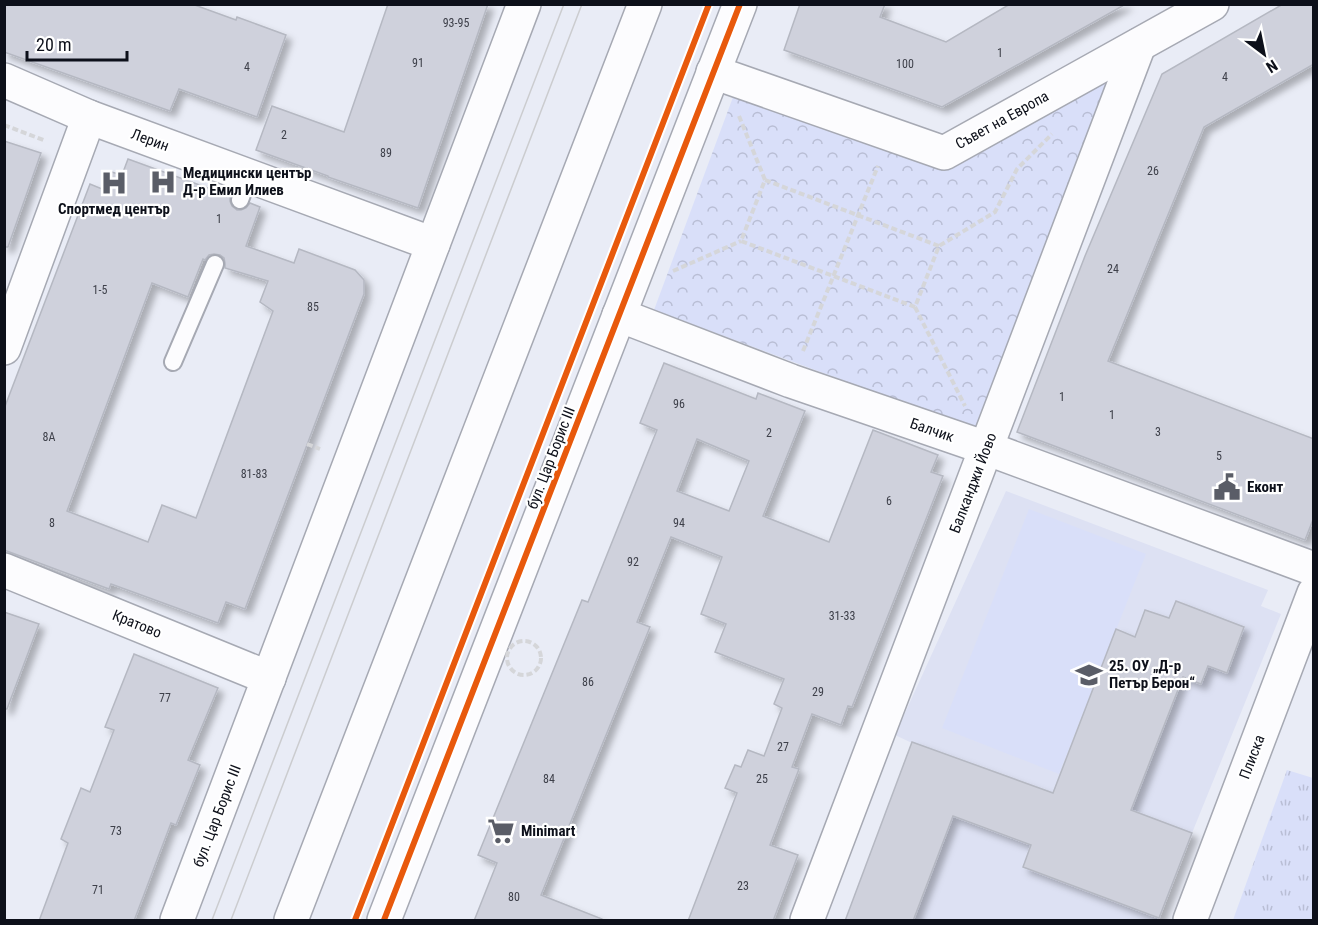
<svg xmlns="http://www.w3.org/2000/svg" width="1318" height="925" viewBox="0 0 1318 925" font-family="'Roboto Condensed',sans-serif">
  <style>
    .built { fill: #dde1f3 }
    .grass { fill: url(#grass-tufts) }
    .park { fill: url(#park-crowns) }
    .pitch { fill: #d9dff9 }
    .building { fill: #cfd1dc; stroke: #b5b8c2; stroke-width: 1.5; fill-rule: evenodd; filter: url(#shadow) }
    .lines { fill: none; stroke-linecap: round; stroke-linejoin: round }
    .lane-casing { stroke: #a6a9b3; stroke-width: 20 }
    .street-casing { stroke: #a6a9b3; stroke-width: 36 }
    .primary-casing { stroke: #a6a9b3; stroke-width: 36 }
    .path { stroke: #d5d6d9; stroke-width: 4; stroke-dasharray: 6 3; stroke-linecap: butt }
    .lane { stroke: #fcfcfe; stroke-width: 16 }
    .street { stroke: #fcfcfe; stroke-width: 33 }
    .primary { stroke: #fcfcfe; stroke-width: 33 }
    .tram { stroke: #cbcccf; stroke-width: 1.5 }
    .cycleway-casing { stroke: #fff; stroke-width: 10 }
    .cycleway { stroke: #e8590c; stroke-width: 6 }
    .labels { text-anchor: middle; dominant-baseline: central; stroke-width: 4.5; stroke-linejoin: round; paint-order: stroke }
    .number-label { font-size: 12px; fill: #3e404a }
    .street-label { font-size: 15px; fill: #0d101a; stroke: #fff }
    .poi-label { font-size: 15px; font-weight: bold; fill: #0d101a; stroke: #fff; text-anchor: start }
  </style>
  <defs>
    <pattern id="grass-tufts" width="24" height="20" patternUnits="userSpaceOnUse" patternTransform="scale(1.5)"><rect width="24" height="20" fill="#d9dff9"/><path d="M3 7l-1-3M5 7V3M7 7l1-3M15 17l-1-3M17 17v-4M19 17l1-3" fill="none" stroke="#b9bed5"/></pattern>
    <pattern id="park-crowns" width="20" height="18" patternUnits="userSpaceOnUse" patternTransform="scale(1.5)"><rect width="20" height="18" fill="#d9dff9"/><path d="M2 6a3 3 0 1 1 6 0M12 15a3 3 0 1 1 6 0" fill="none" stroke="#b9bed5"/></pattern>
    <filter id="shadow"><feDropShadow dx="5.5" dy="5.5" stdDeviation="3" flood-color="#0004"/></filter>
  </defs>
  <rect width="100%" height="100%" fill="#e9ecf6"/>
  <polygon class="built" points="1006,491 1268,590 1261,606 1281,614 1192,833 1158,920 845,920 912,743 895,735"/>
  <polygon class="grass" points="1287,770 1313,778 1313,920 1233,920"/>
  <polygon class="park" points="1112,76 979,431 654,310 736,89 946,166"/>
  <polygon class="pitch" points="1029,509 1146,554 1059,774 942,728"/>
  <g class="building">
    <polygon points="4,4 192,4 236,20 237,17 286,35 257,117 179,89 170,111 4,52"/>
    <polygon points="388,4 488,4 418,208 328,177 328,176 256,150 272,106 344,132"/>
    <polygon points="800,4 885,4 880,17 946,42 1010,4 1126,4 942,107 784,50"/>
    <polygon points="1283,4 1314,4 1314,64 1204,127 1108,361 1314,439 1314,517 1305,540 1017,432 1085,256 1162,74"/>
    <polygon points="4,141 41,153 8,247 4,247"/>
    <path d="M128,159l102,37v5l2,5 5,4h4l5,-2 4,-5 10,4 -14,39 48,17 5,-14 56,21 9,10v14l-119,315 -19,-7 -8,21 -107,-39 -2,5 -105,-39v-141l86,-225 12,5 6,-18 14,4zM214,254l6,1 4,3 1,5v5l43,13 -8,21 13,9 -77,207 -34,-13 -14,37 -81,-31 85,-228 36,14 15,-38 2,1 4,-5z"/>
    <path d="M664,363l92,36 2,-6 47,18 -42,105 66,26 44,-112 65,25 -7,17 12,4 -91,231 -4,-1 -7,19 -29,-11 -20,53 7,2 -29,76 28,10 -25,66h-85l49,-128 -12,-5 10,-23 6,2 7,-17 16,6 18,-48 -8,-4 10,-25 -69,-27 11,-28 -25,-10 21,-57 -51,-20 -34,85 13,5 -109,268 61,24v2h-128l23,-58 -19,-8 104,-255 6,2 69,-172 -17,-7zM697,439l52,22 -20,50 -52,-20z"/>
    <polygon points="1176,601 1244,627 1227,673 1208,666 1201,684 1183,677 1131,810 1192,833 1159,918 1023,867 1031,845 953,816 913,921 845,921 912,742 1053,793 1116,629 1135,637 1145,610 1169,618"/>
    <polygon points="4,612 39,624 7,709 4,709"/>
    <polygon points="134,654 218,688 188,760 200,765 176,825 171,823 134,921 39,921 68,843 61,839 81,788 90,792 114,730 105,727"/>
  </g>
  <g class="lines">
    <defs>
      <g id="lane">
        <polyline points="240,200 249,176"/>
        <polyline points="173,362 215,264"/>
      </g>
      <g id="street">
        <polyline points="713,72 944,153 1212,4"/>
        <polyline points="4,80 89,117 433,244"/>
        <polyline points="619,315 791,381 986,448 1314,569"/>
        <polyline points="4,348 89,117"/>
        <polyline points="4,570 269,678"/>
        <polyline points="177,920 524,4"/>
        <polyline points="384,920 740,4"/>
        <polyline points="807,920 1139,45"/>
        <polyline points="1190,920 1314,593"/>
      </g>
      <polyline id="primary" points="291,920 645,4"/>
    </defs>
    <use href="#lane" class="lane-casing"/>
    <use href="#street" class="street-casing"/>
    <use href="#primary" class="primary-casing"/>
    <g class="path">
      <polyline points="739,116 765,180"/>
      <polyline points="4,125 46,141"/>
      <polyline points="939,246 765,180 741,241 915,307 939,246 995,212 1017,169 1052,134"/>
      <polyline points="673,271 741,241"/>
      <polyline points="915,307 965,406"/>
      <polyline points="803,351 878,166"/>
      <polyline points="307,444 320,449"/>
      <circle cx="524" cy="658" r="17"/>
    </g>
    <use href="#lane" class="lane"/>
    <use href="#street" class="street"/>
    <use href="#primary" class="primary"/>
    <g class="tram">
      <polyline points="212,920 564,4"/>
      <polyline points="231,920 582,4"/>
    </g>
    <defs>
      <g id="cycleway">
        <polyline points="355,920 709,4"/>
        <polyline points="384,920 740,4"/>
      </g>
    </defs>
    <use href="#cycleway" class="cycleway-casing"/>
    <use href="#cycleway" class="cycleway"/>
  </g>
  <defs>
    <symbol id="hospital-bare" viewBox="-9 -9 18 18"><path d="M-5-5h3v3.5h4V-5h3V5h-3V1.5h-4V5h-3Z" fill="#5a5d67" stroke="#fff" stroke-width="2.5" paint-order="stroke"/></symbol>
    <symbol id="civic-bare" viewBox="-9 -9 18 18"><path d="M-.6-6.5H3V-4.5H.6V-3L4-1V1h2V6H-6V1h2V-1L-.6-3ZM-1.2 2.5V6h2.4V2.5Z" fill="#5a5d67" stroke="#fff" stroke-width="2.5" paint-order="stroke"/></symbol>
    <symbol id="school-bare" viewBox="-9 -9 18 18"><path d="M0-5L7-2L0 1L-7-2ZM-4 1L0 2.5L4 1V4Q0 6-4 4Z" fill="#5a5d67" stroke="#fff" stroke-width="2.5" paint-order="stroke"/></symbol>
    <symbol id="supermarket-bare" viewBox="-9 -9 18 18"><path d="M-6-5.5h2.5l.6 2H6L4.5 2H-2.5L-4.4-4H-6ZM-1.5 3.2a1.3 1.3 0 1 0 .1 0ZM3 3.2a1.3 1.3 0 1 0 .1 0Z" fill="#5a5d67" stroke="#fff" stroke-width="2.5" paint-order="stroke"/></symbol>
  </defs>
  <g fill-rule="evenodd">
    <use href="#hospital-bare" x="144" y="163" width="38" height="38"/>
    <use href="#hospital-bare" x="95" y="164" width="38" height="38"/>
    <use href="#civic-bare" x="1208" y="468" width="38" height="38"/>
    <use href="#school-bare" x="1070" y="656" width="38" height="38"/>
    <use href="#supermarket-bare" x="482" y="812" width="38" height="38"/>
  </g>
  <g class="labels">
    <g class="number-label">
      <text x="456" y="23">93-95</text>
      <text x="1000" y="53">1</text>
      <text x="418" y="63">91</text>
      <text x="905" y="64">100</text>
      <text x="247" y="67">4</text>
      <text x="1225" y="77">4</text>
      <text x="284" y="135">2</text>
      <text x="386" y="153">89</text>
      <text x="1153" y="171">26</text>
      <text x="219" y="219">1</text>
      <text x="1113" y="269">24</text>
      <text x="100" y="290">1-5</text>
      <text x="313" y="307">85</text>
      <text x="1062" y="397">1</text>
      <text x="679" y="404">96</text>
      <text x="1112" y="415">1</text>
      <text x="1158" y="432">3</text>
      <text x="769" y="433">2</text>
      <text x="49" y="437">8А</text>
      <text x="1219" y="456">5</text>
      <text x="254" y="474">81-83</text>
      <text x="889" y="501">6</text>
      <text x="52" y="523">8</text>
      <text x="679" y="523">94</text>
      <text x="633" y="562">92</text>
      <text x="842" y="616">31-33</text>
      <text x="588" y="682">86</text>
      <text x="818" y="692">29</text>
      <text x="165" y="698">77</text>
      <text x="783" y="747">27</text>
      <text x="549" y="779">84</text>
      <text x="762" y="779">25</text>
      <text x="116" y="831">73</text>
      <text x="743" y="886">23</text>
      <text x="98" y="890">71</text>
      <text x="514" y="897">80</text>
    </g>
    <g class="street-label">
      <text transform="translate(1002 120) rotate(-29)">Съвет на Европа</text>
      <text transform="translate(150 140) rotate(20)">Лерин</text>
      <text transform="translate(932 430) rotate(19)">Балчик</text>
      <text transform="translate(551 458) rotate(-69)">бул. Цар Борис III</text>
      <text transform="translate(973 483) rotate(-69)">Балканджи Йово</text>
      <text transform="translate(137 624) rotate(22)">Кратово</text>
      <text transform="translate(1252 757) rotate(-69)">Плиска</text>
      <text transform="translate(217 816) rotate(-69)">бул. Цар Борис III</text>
    </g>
    <g class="poi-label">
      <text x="183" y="173">Медицински център<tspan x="183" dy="17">Д-р Емил Илиев</tspan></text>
      <text x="114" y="209" text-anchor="middle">Спортмед център</text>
      <text x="1247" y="487">Еконт</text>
      <text x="1109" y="666">25. ОУ „Д-р<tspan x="1109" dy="17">Петър Берон“</tspan></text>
      <text x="521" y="831">Minimart</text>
    </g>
  </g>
  <rect width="1318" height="925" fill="none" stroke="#0d101a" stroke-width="12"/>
  <g transform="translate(1264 54) rotate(148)" stroke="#ffffff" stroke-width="4.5" paint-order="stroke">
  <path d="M0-4.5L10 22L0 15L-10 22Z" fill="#0d101a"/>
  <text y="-9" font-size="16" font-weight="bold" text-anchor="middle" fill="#0d101a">N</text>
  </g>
  <path d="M27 51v9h100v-9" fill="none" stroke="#0d101a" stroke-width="3"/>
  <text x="36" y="51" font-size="18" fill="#0d101a" stroke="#ffffff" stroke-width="4.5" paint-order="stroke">20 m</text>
</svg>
